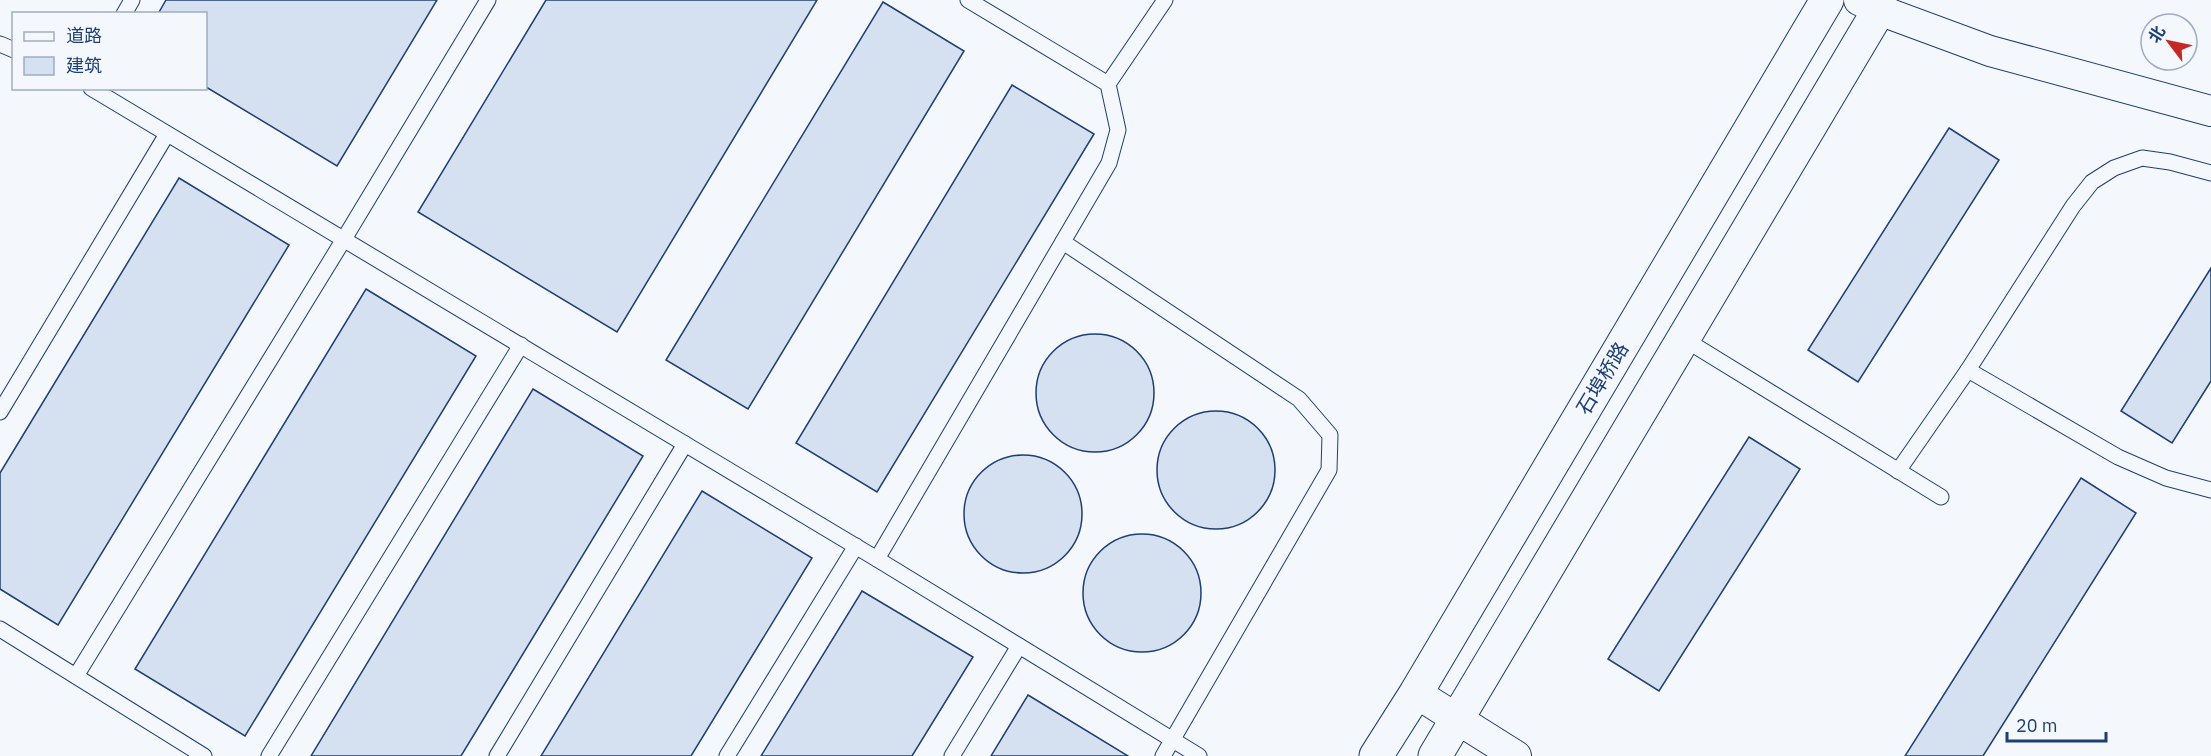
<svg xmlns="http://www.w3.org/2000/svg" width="2211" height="756" viewBox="0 0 2211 756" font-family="'IBM Plex Sans','Noto Sans SC',sans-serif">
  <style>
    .building { fill: #d5e0f0; stroke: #1d3f73; stroke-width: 1.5 }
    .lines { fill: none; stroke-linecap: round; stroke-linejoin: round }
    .service-casing { stroke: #1d3f73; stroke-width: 17 }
    .minor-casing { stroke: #1d3f73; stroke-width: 32 }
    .tertiary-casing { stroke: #1d3f73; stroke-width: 35 }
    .service { stroke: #f4f7fb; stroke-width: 15 }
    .minor { stroke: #f4f7fb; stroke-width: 30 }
    .tertiary { stroke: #f4f7fb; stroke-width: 33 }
    .labels { text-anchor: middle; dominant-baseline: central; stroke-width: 4.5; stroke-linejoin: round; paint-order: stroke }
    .street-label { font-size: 20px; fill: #1d3f73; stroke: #f4f7fb }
  </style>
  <rect width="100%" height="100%" fill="#f4f7fb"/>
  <g class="building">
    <polygon points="166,0 437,0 337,166 206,87 206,14 158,14"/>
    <polygon points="546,0 817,0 617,332 418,212"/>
    <polygon points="883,2 964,51 748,409 666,360"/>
    <polygon points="1012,85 1094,134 877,492 796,443"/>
    <polygon points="1949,128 1999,160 1858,382 1808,350"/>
    <polygon points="179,178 289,245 58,625 0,589 0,473"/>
    <polygon points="2211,268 2211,381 2172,443 2121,411"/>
    <polygon points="366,289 476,356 245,736 135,669"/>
    <circle cx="1095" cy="393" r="59"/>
    <polygon points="533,389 643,456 461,756 311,756"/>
    <circle cx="1216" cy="470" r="59"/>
    <polygon points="1749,437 1800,469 1659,691 1608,659"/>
    <circle cx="1023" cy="514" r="59"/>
    <polygon points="2081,478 2136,513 1983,756 1905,756"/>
    <polygon points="702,491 812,558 691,756 541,756"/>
    <circle cx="1142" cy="593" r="59"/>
    <polygon points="862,591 973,657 912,756 761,756"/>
    <polygon points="1028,695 1128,756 991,756"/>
  </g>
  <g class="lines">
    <defs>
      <g id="service">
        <polyline points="124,14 132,0"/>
        <polyline points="0,44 14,50"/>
        <polyline points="1108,84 1165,0"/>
        <polyline points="91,88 877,559 1199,756"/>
        <polyline points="1063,242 1299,399 1330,435 1329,470 1163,756"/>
        <polyline points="1684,339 1941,497"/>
        <polyline points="1968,370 2118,457 2166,478 2211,490"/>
        <polyline points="0,412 167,134"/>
        <polyline points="1898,471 1968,370 2073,206 2092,182 2114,168 2142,158 2170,162 2211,173"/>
        <polyline points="877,559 1109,163 1118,130 1108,84 968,0"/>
        <polyline points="0,629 204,756"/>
        <polyline points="76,676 344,239 488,0"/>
        <polyline points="269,756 521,345"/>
        <polyline points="497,756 685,444"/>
        <polyline points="727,756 856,546"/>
        <polyline points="952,756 1019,646"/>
      </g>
      <g id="minor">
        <polyline points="1859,0 1879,10 1990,51 2211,111"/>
        <polyline points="1416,693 1516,756"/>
      </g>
      <g id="tertiary">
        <polyline points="1376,756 1416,693 1827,0"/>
        <polyline points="1435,756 1879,10 1880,0"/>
      </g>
    </defs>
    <use href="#service" class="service-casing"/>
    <use href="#minor" class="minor-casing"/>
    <use href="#tertiary" class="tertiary-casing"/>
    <use href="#service" class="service"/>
    <use href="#minor" class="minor"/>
    <use href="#tertiary" class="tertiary"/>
  </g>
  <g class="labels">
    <g class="street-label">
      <text transform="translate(1602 378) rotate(-59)">石埠桥路</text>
    </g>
  </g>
  <rect x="12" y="12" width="195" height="78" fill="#f4f7fb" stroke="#9eadc5" stroke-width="1.5"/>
  <rect x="24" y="32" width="30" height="9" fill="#f4f7fb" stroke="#9eadc5" stroke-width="1.5"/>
  <text x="66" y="42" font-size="18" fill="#1d3f73">道路</text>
  <rect x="24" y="57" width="30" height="18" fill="#d5e0f0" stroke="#9eadc5" stroke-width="1.5"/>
  <text x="66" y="72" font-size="18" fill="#1d3f73">建筑</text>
  <g transform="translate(2169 42) rotate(302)"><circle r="28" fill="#f4f7fb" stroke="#9eadc5" stroke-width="1.5"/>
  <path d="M0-4.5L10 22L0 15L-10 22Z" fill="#c62828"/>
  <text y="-9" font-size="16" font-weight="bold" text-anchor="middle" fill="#1d3f73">北</text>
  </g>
  <path d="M2007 732v9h99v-9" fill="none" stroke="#1d3f73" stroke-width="3"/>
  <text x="2016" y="732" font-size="18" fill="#1d3f73" stroke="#f4f7fb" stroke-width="4.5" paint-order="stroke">20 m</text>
</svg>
